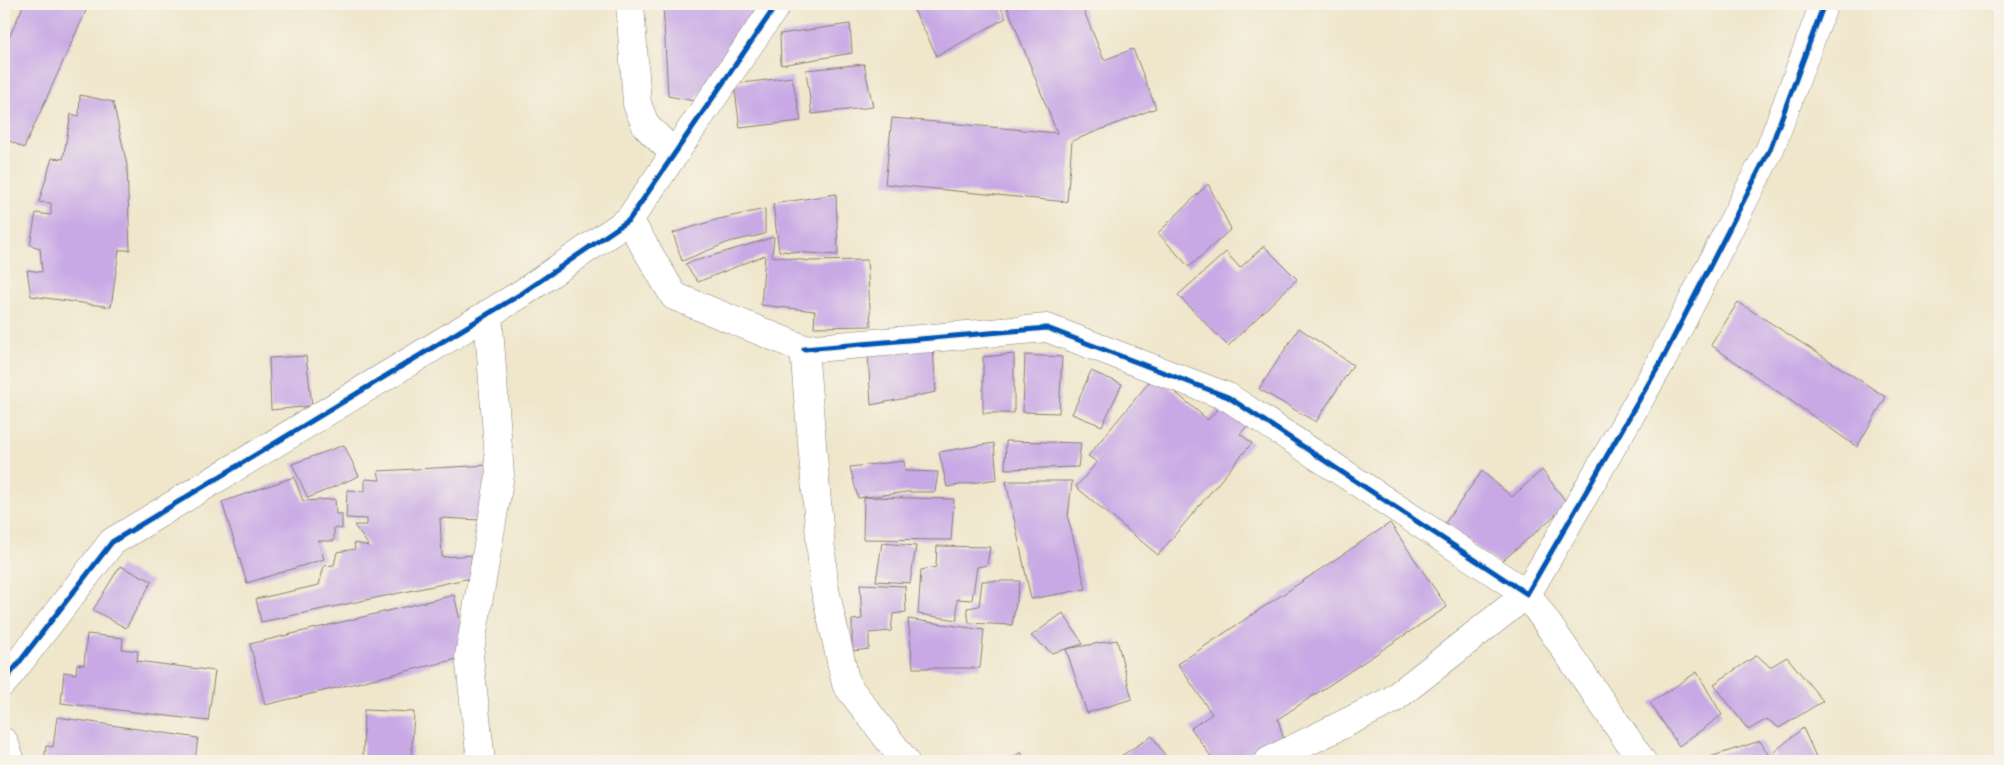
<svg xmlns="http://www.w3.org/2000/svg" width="2004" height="765" viewBox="0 0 2004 765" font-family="'Indie Flower',sans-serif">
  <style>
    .building { fill: #c8a9e5 }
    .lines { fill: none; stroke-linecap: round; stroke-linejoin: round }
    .minor-casing { stroke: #868174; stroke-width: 29 }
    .minor { stroke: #fff; stroke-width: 28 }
    .cycleway-casing { stroke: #f7f3e8; stroke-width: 8 }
    .cycleway { stroke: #0057b8; stroke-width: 5 }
  </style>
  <rect width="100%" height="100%" fill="#f7f3e8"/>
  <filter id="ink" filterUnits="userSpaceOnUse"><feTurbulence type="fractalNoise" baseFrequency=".02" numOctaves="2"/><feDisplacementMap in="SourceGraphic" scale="10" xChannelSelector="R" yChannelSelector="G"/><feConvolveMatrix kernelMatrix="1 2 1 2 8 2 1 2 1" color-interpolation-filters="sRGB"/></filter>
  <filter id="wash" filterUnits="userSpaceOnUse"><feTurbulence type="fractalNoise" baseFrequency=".0096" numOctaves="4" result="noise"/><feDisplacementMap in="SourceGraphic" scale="20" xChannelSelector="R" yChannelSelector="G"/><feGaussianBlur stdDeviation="1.12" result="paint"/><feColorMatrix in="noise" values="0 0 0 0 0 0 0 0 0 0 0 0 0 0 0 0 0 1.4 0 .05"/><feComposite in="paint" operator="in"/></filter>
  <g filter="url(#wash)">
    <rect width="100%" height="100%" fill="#efe6cb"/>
    <g id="blocks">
      <g class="building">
        <polygon points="24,4 89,4 24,148 4,138 4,49"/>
        <polygon points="663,4 769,4 694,101 668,96"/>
        <polygon points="911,4 999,4 1006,18 937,56"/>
        <polygon points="1006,4 1081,4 1104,60 1133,49 1156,108 1072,141 1067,202 885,184 892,118 1057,133"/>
        <polygon points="850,24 852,53 781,65 780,34"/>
        <polygon points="864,64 873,107 812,114 806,70"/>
        <polygon points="792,77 801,121 740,128 734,84"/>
        <polygon points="80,95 113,102 127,165 130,250 119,250 111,307 31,296 27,270 42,272 40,248 30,245 36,213 51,215 51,203 39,202 52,158 63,159 71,114 79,116"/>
        <polygon points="1208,184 1231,229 1189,267 1158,233"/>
        <polygon points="836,194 838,255 779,251 773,204"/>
        <polygon points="765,209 765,234 729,242 682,261 673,233 719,219"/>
        <polygon points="774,237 772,256 809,261 867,260 871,326 814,327 815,311 761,305 765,255 698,282 685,264"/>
        <polygon points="1264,246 1297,279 1228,346 1178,295 1226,252 1240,268"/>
        <polygon points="1738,302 1886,397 1857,447 1711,345"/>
        <polygon points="1299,328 1353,365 1316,422 1259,389"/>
        <polygon points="933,347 936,392 871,405 868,354"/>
        <polygon points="1014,354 1014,413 983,413 983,357"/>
        <polygon points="1025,355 1062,357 1059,413 1023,412"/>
        <polygon points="306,356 312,406 271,410 269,358"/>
        <polygon points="1091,371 1122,384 1102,426 1072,414"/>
        <polygon points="1155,375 1208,420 1228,397 1253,419 1240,434 1252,443 1158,555 1076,487 1097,462 1088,456"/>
        <polygon points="1006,441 1081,443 1078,467 1005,469"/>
        <polygon points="994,443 997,479 947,487 939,452"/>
        <polygon points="344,445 359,476 308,498 292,464"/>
        <polygon points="904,461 905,471 938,472 935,492 907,492 858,498 850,467"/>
        <polygon points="491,465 481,520 440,518 442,557 476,555 471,578 261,622 256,599 319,585 324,566 334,565 337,552 355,549 354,543 369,546 354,525 367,525 367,519 346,518 347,490 365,491 365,479 380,480 378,471"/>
        <polygon points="1542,470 1568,504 1499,564 1445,523 1482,471 1512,497"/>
        <polygon points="294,477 303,501 335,499 336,514 342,514 342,529 334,528 334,541 318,541 324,559 247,583 222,502"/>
        <polygon points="1006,481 1072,481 1068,518 1086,589 1031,599"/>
        <polygon points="864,497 954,499 951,540 863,539"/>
        <polygon points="1390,523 1447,607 1278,719 1284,740 1252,761 1214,761 1191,728 1212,714 1178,664"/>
        <polygon points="882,543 916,546 910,583 876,581"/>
        <polygon points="937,546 990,547 987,565 977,567 972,600 957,599 957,620 918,614 921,570 936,567"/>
        <polygon points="120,566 152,581 126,628 93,610"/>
        <polygon points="982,581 1020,581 1012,625 969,623 967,608 979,606"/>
        <polygon points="860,584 905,586 906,612 893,614 891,631 869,633 869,649 852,651 852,620 862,619"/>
        <polygon points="454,595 469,656 265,705 250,644"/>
        <polygon points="1063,613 1083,644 1066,649 1117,640 1132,699 1087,713 1066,649 1052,653 1031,636"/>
        <polygon points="908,619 984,630 980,668 913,668"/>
        <polygon points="87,634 123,638 122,649 138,651 137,661 215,671 208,721 61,703 64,672 76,674 77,664 84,665"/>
        <polygon points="1757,655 1770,667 1787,657 1823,701 1779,728 1767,719 1748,730 1714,684"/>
        <polygon points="1697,672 1722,715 1679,746 1650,703"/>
        <polygon points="364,710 414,712 411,761 363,761"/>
        <polygon points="57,717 198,738 195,761 44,761 46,746 53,747"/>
        <polygon points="1803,728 1818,761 1778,761 1775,751"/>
        <polygon points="1152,736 1169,761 1120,761 1118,758"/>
        <polygon points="1760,741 1772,761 1713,761 1710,757"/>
        <polygon points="1021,752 1025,761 1008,761"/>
      </g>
    </g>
  </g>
  <g filter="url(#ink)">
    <use href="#blocks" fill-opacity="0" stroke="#868174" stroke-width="1"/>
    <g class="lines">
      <defs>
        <g id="minor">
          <polyline points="630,4 637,104 646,126 675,154"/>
          <polyline points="629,220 674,296 804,349 824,585 846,684 905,761"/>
          <polyline points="804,349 1047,328 1228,397 1527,594 1661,362 1770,149 1824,4"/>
          <polyline points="4,682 112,542 521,294 629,220 777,4"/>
          <polyline points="4,742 11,761"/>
          <polyline points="481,761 469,656 500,475 488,314"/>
          <polyline points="1269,761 1392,700 1527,594 1642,761"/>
        </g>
      </defs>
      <use href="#minor" class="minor-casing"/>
      <use href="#minor" class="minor"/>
      <defs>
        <g id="cycleway">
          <polyline points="804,349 1047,328 1228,397 1527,594 1661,362 1770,149 1824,4"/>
          <polyline points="4,682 112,542 521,294 629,220 777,4"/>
        </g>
      </defs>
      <use href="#cycleway" class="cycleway-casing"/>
      <use href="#cycleway" class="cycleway"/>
    </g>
  </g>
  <rect width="2004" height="765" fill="none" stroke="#f7f3e8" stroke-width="20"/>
</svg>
